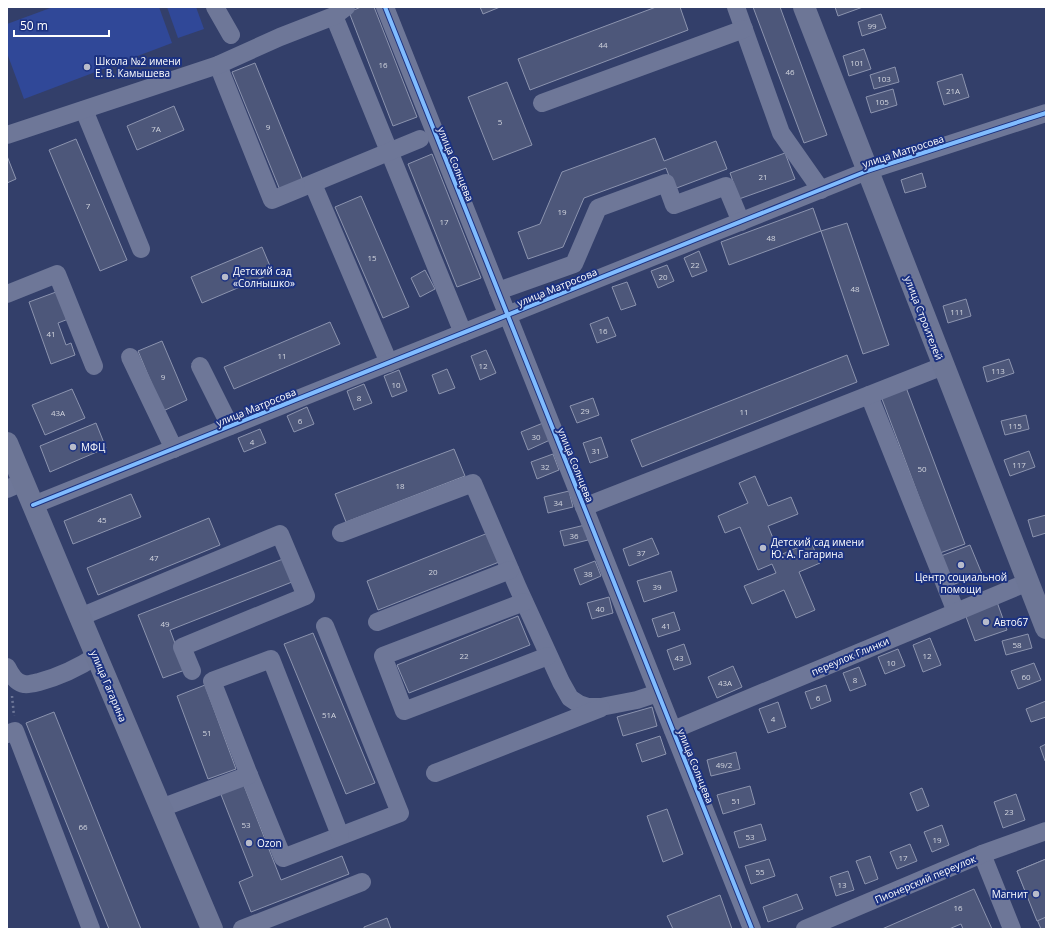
<svg xmlns="http://www.w3.org/2000/svg" width="1053" height="936" viewBox="0 0 1053 936" font-family="'Open Sans',sans-serif">
  <style>
    .green { fill: #304898 }
    .building { fill: #4d577a; stroke: #8c94af }
    .lines { fill: none; stroke-linecap: round; stroke-linejoin: round }
    .path { stroke: #6e7798; stroke-width: 2.5; stroke-dasharray: 2 3; stroke-linecap: butt }
    .minor { stroke: #6e7798; stroke-width: 18 }
    .major { stroke: #6d7696; stroke-width: 22 }
    .cycleway-casing { stroke: #1c3281; stroke-width: 6 }
    .cycleway { stroke: #80bcff; stroke-width: 4 }
    .poi-dot { fill: #b8bccb; stroke: #1c3281; stroke-width: 1.5 }
    .labels { text-anchor: middle; dominant-baseline: central; stroke-width: 4; stroke-linejoin: round; paint-order: stroke }
    .number-label { font-size: 8px; fill: #d2d5de }
    .poi-label { font-size: 10px; fill: #fff; stroke: #1c3281; text-anchor: start }
    .street-label { font-size: 10px; fill: #fff; stroke: #1c3281 }
  </style>
  <rect width="100%" height="100%" fill="#333f6a"/>
  <g class="green">
    <polygon points="53,7 159,7 172,43 24,99 7,53 7,24"/>
    <polygon points="167,7 196,7 204,29 178,38"/>
  </g>
  <g class="building">
    <polygon points="361,7 374,7 417,117 393,126 349,12"/>
    <polygon points="480,7 500,7 483,14"/>
    <polygon points="656,7 680,7 688,30 530,90 518,59"/>
    <polygon points="753,7 780,7 827,135 804,143"/>
    <polygon points="835,7 863,7 838,16"/>
    <polygon points="881,14 886,28 862,36 858,22"/>
    <polygon points="864,49 871,69 849,76 843,56"/>
    <polygon points="255,63 303,181 280,190 232,72"/>
    <polygon points="895,67 899,82 874,89 870,75"/>
    <polygon points="962,74 969,97 944,105 937,82"/>
    <polygon points="507,82 532,145 493,160 468,97"/>
    <polygon points="893,89 897,105 871,113 866,97"/>
    <polygon points="174,106 184,130 137,150 127,126"/>
    <polygon points="655,138 664,161 716,141 727,169 674,189 666,168 584,198 563,247 528,259 518,232 540,224 562,172"/>
    <polygon points="76,139 127,260 100,271 49,150"/>
    <polygon points="785,153 795,179 739,199 730,173"/>
    <polygon points="432,154 481,278 457,287 408,164"/>
    <polygon points="7,156 16,179 7,183"/>
    <polygon points="922,173 926,187 905,193 901,180"/>
    <polygon points="361,196 409,307 383,318 335,207"/>
    <polygon points="813,208 821,231 729,265 721,242"/>
    <polygon points="847,223 889,345 863,354 821,231"/>
    <polygon points="262,247 273,273 202,303 191,277"/>
    <polygon points="699,251 707,271 692,277 684,258"/>
    <polygon points="667,265 674,281 658,288 651,271"/>
    <polygon points="425,270 435,289 420,297 411,278"/>
    <polygon points="627,282 636,305 621,310 612,287"/>
    <polygon points="56,292 71,318 58,323 66,345 71,343 75,355 51,364 29,302"/>
    <polygon points="966,299 971,316 948,323 943,306"/>
    <polygon points="608,317 616,336 597,343 590,324"/>
    <polygon points="330,322 340,344 234,389 224,367"/>
    <polygon points="162,341 187,400 163,411 138,351"/>
    <polygon points="486,350 496,373 480,380 471,356"/>
    <polygon points="847,355 857,382 642,467 631,440"/>
    <polygon points="1009,359 1014,373 987,382 983,367"/>
    <polygon points="447,369 455,388 439,394 432,375"/>
    <polygon points="399,370 407,391 392,397 384,376"/>
    <polygon points="904,382 965,544 940,553 879,391"/>
    <polygon points="364,384 372,403 354,410 347,391"/>
    <polygon points="72,389 85,418 45,435 32,405"/>
    <polygon points="593,398 599,415 577,423 570,406"/>
    <polygon points="307,407 314,424 294,432 287,416"/>
    <polygon points="1026,415 1029,429 1005,435 1001,421"/>
    <polygon points="96,423 106,448 50,472 40,446"/>
    <polygon points="543,423 550,440 528,450 521,432"/>
    <polygon points="260,429 266,443 244,452 238,438"/>
    <polygon points="601,437 608,457 590,463 583,443"/>
    <polygon points="454,449 465,476 346,522 335,494"/>
    <polygon points="1029,451 1035,467 1010,476 1004,460"/>
    <polygon points="553,454 559,470 537,479 531,462"/>
    <polygon points="755,476 768,506 791,497 798,514 768,526 780,555 811,542 820,563 799,572 815,610 796,618 784,590 752,604 744,586 776,573 772,564 758,570 740,527 725,533 718,516 748,503 739,483"/>
    <polygon points="569,491 573,507 548,513 544,497"/>
    <polygon points="131,494 141,517 73,544 64,521"/>
    <polygon points="1046,515 1046,533 1033,537 1028,520"/>
    <polygon points="209,518 220,545 98,595 87,568"/>
    <polygon points="585,525 588,540 564,546 560,531"/>
    <polygon points="488,533 499,562 378,610 367,581"/>
    <polygon points="652,538 659,554 629,566 623,549"/>
    <polygon points="970,545 982,574 952,585 941,556"/>
    <polygon points="283,559 292,582 170,630 185,670 163,678 138,615"/>
    <polygon points="595,561 601,576 580,585 574,569"/>
    <polygon points="671,571 677,591 644,602 637,581"/>
    <polygon points="609,597 613,613 592,619 587,603"/>
    <polygon points="997,602 1007,630 975,641 965,614"/>
    <polygon points="674,612 680,630 658,637 652,619"/>
    <polygon points="518,616 530,645 409,693 397,665"/>
    <polygon points="313,633 375,783 346,794 284,644"/>
    <polygon points="1028,634 1032,648 1006,655 1002,641"/>
    <polygon points="930,638 941,665 923,672 913,645"/>
    <polygon points="684,644 691,664 674,670 667,650"/>
    <polygon points="898,649 905,666 885,674 878,657"/>
    <polygon points="1034,663 1041,680 1018,689 1011,671"/>
    <polygon points="733,666 742,687 717,698 708,677"/>
    <polygon points="859,667 866,685 850,691 843,673"/>
    <polygon points="205,685 236,769 208,779 177,696"/>
    <polygon points="826,685 831,701 811,709 805,692"/>
    <polygon points="1046,701 1046,717 1031,722 1026,709"/>
    <polygon points="778,702 786,727 768,733 759,709"/>
    <polygon points="652,707 657,726 623,736 617,717"/>
    <polygon points="54,712 141,929 109,929 26,723"/>
    <polygon points="660,736 666,754 642,762 636,744"/>
    <polygon points="1046,744 1046,761 1045,761 1040,747"/>
    <polygon points="736,752 740,769 711,776 707,760"/>
    <polygon points="243,783 281,880 342,856 349,874 251,912 239,882 253,876 220,792"/>
    <polygon points="750,786 755,804 723,814 717,795"/>
    <polygon points="922,788 929,806 917,811 910,793"/>
    <polygon points="1016,794 1025,820 1003,828 994,802"/>
    <polygon points="667,809 683,854 663,862 647,816"/>
    <polygon points="761,824 766,840 739,848 734,832"/>
    <polygon points="942,825 949,845 932,852 924,832"/>
    <polygon points="910,844 917,861 897,869 890,852"/>
    <polygon points="870,856 878,879 865,884 856,861"/>
    <polygon points="769,859 775,876 751,884 745,866"/>
    <polygon points="1046,859 1046,929 1041,929 1017,871"/>
    <polygon points="1046,859 1046,917 1037,921 1017,871"/>
    <polygon points="848,871 854,890 836,896 830,877"/>
    <polygon points="974,889 992,929 963,929 961,924 949,929 882,929"/>
    <polygon points="797,894 803,909 768,922 763,907"/>
    <polygon points="720,895 732,929 673,929 667,916"/>
    <polygon points="387,918 391,929 364,929 364,927"/>
  </g>
  <g class="lines">
    <g class="path">
      <polyline points="993,574 995,580"/>
      <polyline points="12,696 14,716"/>
    </g>
    <g class="minor">
      <polyline points="215,7 231,35"/>
      <polyline points="385,7 752,929"/>
      <polyline points="736,7 781,133 821,190"/>
      <polyline points="334,16 463,333"/>
      <polyline points="218,65 272,200 420,139"/>
      <polyline points="542,103 744,29"/>
      <polyline points="84,110 141,249"/>
      <polyline points="7,135 218,65 280,37 334,16 346,7"/>
      <polyline points="313,184 389,363"/>
      <polyline points="498,291 574,264 598,208 666,183 674,205 726,186 741,222"/>
      <polyline points="7,294 57,274 94,366"/>
      <polyline points="130,357 174,449"/>
      <polyline points="200,366 230,426"/>
      <polyline points="869,395 956,612"/>
      <polyline points="7,489 23,482"/>
      <polyline points="33,505 867,171 1046,113"/>
      <polyline points="584,507 943,366"/>
      <polyline points="341,533 473,483 518,588 561,682 570,698 579,704 588,707 601,707 637,700 658,693"/>
      <polyline points="524,602 383,656 404,711 548,656"/>
      <polyline points="80,617 280,534 306,596 182,647 192,671"/>
      <polyline points="377,622 510,570"/>
      <path d="M7,667c3,6 9,16 17,17 4,1 11,-1 15,-2 22,-6 39,-14 57,-26"/>
      <polyline points="673,730 1028,582"/>
      <polyline points="7,734 15,731 91,929"/>
      <polyline points="435,773 601,708"/>
      <polyline points="249,775 283,858 400,813 325,626"/>
      <polyline points="161,808 249,775 212,681 271,659 340,835"/>
      <polyline points="982,854 1012,929"/>
      <polyline points="242,929 362,882"/>
      <polyline points="805,929 982,854 1046,831"/>
    </g>
    <g class="major">
      <polyline points="804,7 1046,628"/>
      <polyline points="7,443 80,617 212,929"/>
    </g>
    <defs>
      <g id="cycleway">
        <polyline points="385,7 752,929"/>
        <polyline points="33,505 867,171 1046,113"/>
      </g>
    </defs>
    <use href="#cycleway" class="cycleway-casing"/>
    <use href="#cycleway" class="cycleway"/>
  </g>
  <g class="poi-dot">
    <circle cx="87" cy="67" r="4"/>
    <circle cx="225" cy="277" r="4"/>
    <circle cx="73" cy="447" r="4"/>
    <circle cx="763" cy="548" r="4"/>
    <circle cx="961" cy="565" r="4"/>
    <circle cx="986" cy="622" r="4"/>
    <circle cx="249" cy="843" r="4"/>
    <circle cx="1036" cy="894" r="4"/>
  </g>
  <g class="labels">
    <g class="number-label">
      <text x="872" y="25">99</text>
      <text x="603" y="44">44</text>
      <text x="857" y="62">101</text>
      <text x="383" y="64">16</text>
      <text x="790" y="71">46</text>
      <text x="884" y="78">103</text>
      <text x="953" y="90">21А</text>
      <text x="882" y="101">105</text>
      <text x="500" y="121">5</text>
      <text x="268" y="126">9</text>
      <text x="156" y="128">7А</text>
      <text x="763" y="176">21</text>
      <text x="88" y="205">7</text>
      <text x="562" y="211">19</text>
      <text x="444" y="221">17</text>
      <text x="771" y="237">48</text>
      <text x="372" y="257">15</text>
      <text x="695" y="264">22</text>
      <text x="663" y="276">20</text>
      <text x="855" y="288">48</text>
      <text x="957" y="311">111</text>
      <text x="603" y="330">16</text>
      <text x="51" y="333">41</text>
      <text x="282" y="355">11</text>
      <text x="483" y="365">12</text>
      <text x="998" y="370">113</text>
      <text x="163" y="376">9</text>
      <text x="396" y="384">10</text>
      <text x="359" y="397">8</text>
      <text x="585" y="410">29</text>
      <text x="744" y="411">11</text>
      <text x="58" y="412">43А</text>
      <text x="300" y="420">6</text>
      <text x="1015" y="425">115</text>
      <text x="536" y="436">30</text>
      <text x="252" y="441">4</text>
      <text x="596" y="450">31</text>
      <text x="1019" y="464">117</text>
      <text x="545" y="466">32</text>
      <text x="922" y="468">50</text>
      <text x="400" y="485">18</text>
      <text x="558" y="502">34</text>
      <text x="102" y="519">45</text>
      <text x="574" y="535">36</text>
      <text x="641" y="552">37</text>
      <text x="154" y="557">47</text>
      <text x="433" y="571">20</text>
      <text x="588" y="573">38</text>
      <text x="657" y="586">39</text>
      <text x="600" y="608">40</text>
      <text x="165" y="623">49</text>
      <text x="666" y="625">41</text>
      <text x="1017" y="644">58</text>
      <text x="464" y="655">22</text>
      <text x="927" y="655">12</text>
      <text x="679" y="657">43</text>
      <text x="891" y="662">10</text>
      <text x="1026" y="676">60</text>
      <text x="855" y="679">8</text>
      <text x="725" y="682">43А</text>
      <text x="818" y="697">6</text>
      <text x="329" y="714">51А</text>
      <text x="773" y="718">4</text>
      <text x="207" y="732">51</text>
      <text x="724" y="764">49/2</text>
      <text x="736" y="800">51</text>
      <text x="1009" y="811">23</text>
      <text x="246" y="824">53</text>
      <text x="83" y="826">66</text>
      <text x="750" y="836">53</text>
      <text x="937" y="839">19</text>
      <text x="903" y="857">17</text>
      <text x="760" y="871">55</text>
      <text x="842" y="884">13</text>
      <text x="958" y="907">16</text>
    </g>
    <g class="poi-label">
      <text x="95" y="61">Школа №2 имени<tspan x="95" dy="12">Е. В. Камышева</tspan></text>
      <text x="233" y="271">Детский сад<tspan x="233" dy="12">«Солнышко»</tspan></text>
      <text x="81" y="447">МФЦ</text>
      <text x="771" y="542">Детский сад имени<tspan x="771" dy="12">Ю. А. Гагарина</tspan></text>
      <text x="961" y="577" text-anchor="middle">Центр социальной<tspan x="961" dy="12">помощи</tspan></text>
      <text x="994" y="622">Авто67</text>
      <text x="257" y="843">Ozon</text>
      <text x="1028" y="894" text-anchor="end">Магнит</text>
    </g>
    <g class="street-label">
      <text transform="translate(903 151) rotate(-18)">улица Матросова</text>
      <text transform="translate(456 164) rotate(68)">улица Солнцева</text>
      <text transform="translate(557 287) rotate(-22)">улица Матросова</text>
      <text transform="translate(924 318) rotate(69)">улица Строителей</text>
      <text transform="translate(256 407) rotate(-22)">улица Матросова</text>
      <text transform="translate(576 465) rotate(68)">улица Солнцева</text>
      <text transform="translate(850 656) rotate(-23)">переулок Глинки</text>
      <text transform="translate(109 686) rotate(67)">улица Гагарина</text>
      <text transform="translate(696 766) rotate(68)">улица Солнцева</text>
      <text transform="translate(925 879) rotate(-23)">Пионерский переулок</text>
    </g>
  </g>
  <rect width="1053" height="936" fill="none" stroke="#ffffff" stroke-width="16"/>
  <path d="M14 30v6h95v-6" fill="none" stroke="#ffffff" stroke-width="2"/>
  <text x="20" y="30" font-size="12" fill="#ffffff" stroke="#1c3281" stroke-width="3" paint-order="stroke">50 m</text>
</svg>
